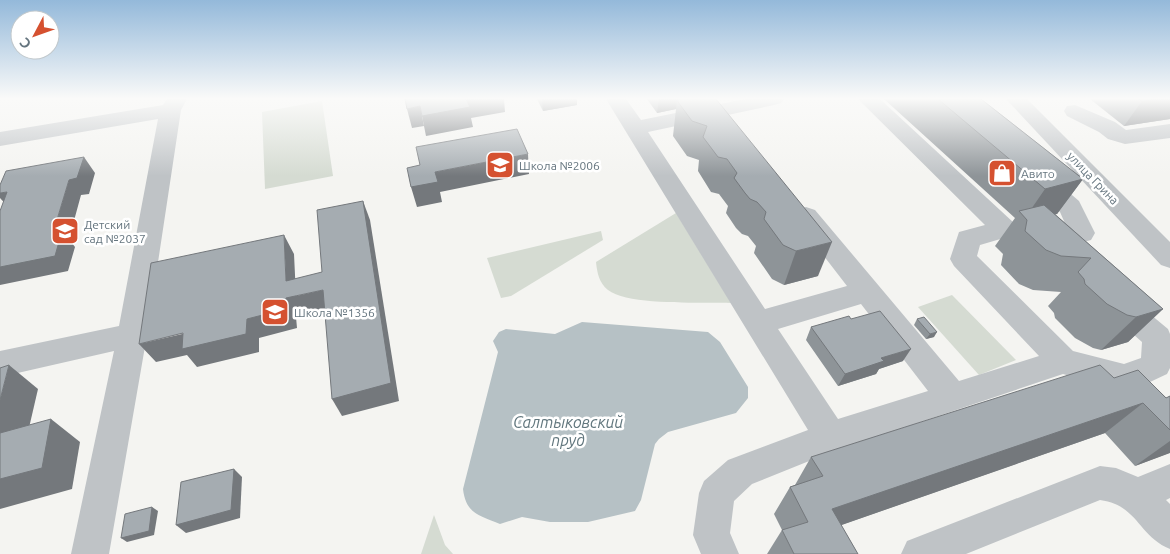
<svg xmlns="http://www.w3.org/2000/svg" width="1170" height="554" viewBox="0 0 1170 554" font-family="Ubuntu,sans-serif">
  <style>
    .green { fill: #d5dbd2 }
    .water { fill: #b6c1c5 }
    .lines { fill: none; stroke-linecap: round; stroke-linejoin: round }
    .minor { fill: #bfc3c6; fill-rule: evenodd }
    .wall { fill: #8e9498 }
    .shaded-wall { fill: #74787c }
    .building { fill: #a5acb1; stroke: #74787c }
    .labels { text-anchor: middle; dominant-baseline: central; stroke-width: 5; stroke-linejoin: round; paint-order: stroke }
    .poi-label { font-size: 12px; fill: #65757f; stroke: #fff; text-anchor: start }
    .street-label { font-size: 12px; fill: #65757f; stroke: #fff }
    .near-water-label { font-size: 16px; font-style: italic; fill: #61767d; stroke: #fff }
  </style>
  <rect width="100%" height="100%" fill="#f4f4f1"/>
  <g class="green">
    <polygon points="322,101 333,176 265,189 262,112"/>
    <path d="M676,213l55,90c-28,-1 -102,3 -123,-13 -9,-7 -11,-18 -12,-28z"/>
    <polygon points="601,231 603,240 511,296 501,298 487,258"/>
    <polygon points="952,295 1016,360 979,375 918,307"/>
    <polygon points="434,515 445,545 453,554 421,554"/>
  </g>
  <path class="water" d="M582,322l126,10 12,10 28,45v11l-12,15 -68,19 -9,7 -4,5 -14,56 -6,11 -47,11h-38l-28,-5 -22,7c-21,-9 -34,-10 -37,-35l35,-137 -5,-11 6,-9 7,-3 49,5z"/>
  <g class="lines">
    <g class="minor">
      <polygon points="167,99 187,99 181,110 147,335 109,554 71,554 114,351 0,377 0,351 119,326 158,119 0,146 0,132 163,105"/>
      <path d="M606,99h20l15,21 104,-21h39l-3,4 -7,2 -126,27 117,177 82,-23 -54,-70 4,-6 9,-3 9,3 144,171 80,-25 -85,-90 -4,-7 9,-27 26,-7 -127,-126h22l134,124 4,6 -4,6 -34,10 -3,11 96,95 51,13 17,-6 1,-16 -35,-31 -4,-8 4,-8 10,-3 10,3 41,34 2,5v34l-3,6 -17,8 20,19v36l-12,-5 -43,-43 -52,-15 -229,77 -82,33 -18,17 -4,32 9,21h-38l-8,-19 6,-42 5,-12 24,-21 80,-30zM861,304l67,87 -90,28 -60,-90z"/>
      <polygon points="1006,99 1027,99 1170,242 1170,268 1161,265"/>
      <polygon points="1075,105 1115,122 1126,130 1170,124 1170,138 1125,144 1108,139 1099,132 1067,116 1064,111 1067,106"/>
      <polygon points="1037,170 1045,172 1079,201 1095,233 1091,240 1049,251 1040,249 1036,242 1040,235 1067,228 1060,212 1029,184 1025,178 1029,172"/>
      <path d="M1170,464v34l-4,2 4,4v45c-32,-13 -32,-44 -70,-49l-134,54h-65l6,-13 193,-75 16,2 22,9z"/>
    </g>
  </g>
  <g class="wall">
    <polygon points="537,99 577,99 577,105 543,111"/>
    <polygon points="647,99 716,99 818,276 784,285 772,279 754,253 756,246 748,236 742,234 736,228 726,213 728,206 719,194 711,192 698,171 699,160 687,156 673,136 676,109 657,113"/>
    <polygon points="884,99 981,99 1083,179 1057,214 1055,214 1163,309 1128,342 1101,350 1093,348 1075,338 1055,318 1054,313 1048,306 1061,292 1033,290 1019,284 1001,265 1003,254 995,246 1015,218"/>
    <polygon points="1090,99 1170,99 1170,119 1124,126"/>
    <polygon points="851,319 903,361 879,369 876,374 838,386 806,340 811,327"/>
    <polygon points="917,319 934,337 926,339 914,325"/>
    <polygon points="1170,396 1170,453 1169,453 1135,466 1105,433 841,525 858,554 767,554 782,530 774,514 790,487 795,485 811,457 1166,398"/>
  </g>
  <g class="shaded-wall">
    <polygon points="466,99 504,99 505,112 471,118 473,127 426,136 422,116"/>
    <polygon points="542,99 577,99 577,105 543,111"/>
    <polygon points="659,99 677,99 676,109 657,113"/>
    <polygon points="1160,99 1170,99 1170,119 1124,126 1142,101"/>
    <polygon points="420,106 424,126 412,128 407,109"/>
    <polygon points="528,154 529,174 440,192 442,202 417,207 411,187 435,172"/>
    <polygon points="84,157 95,173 89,194 81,195 69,239 75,247 68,271 0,285 0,267 53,233 69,180"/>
    <polygon points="1083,179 1057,214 1027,222 1027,220 1025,218 1045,189"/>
    <polygon points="7,192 11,210 0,198 0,193"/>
    <polygon points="363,201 370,220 399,401 342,416 332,399"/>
    <polygon points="284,235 294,254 296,296 323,290 332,309 296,317 297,328 259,338 259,352 197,367 187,355 156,362 139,344 247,319 286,281"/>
    <polygon points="832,242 818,276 784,285 796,251"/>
    <polygon points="1163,309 1128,342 1101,350 1136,317"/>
    <polygon points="937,332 934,337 926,339 930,334"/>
    <polygon points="911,349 903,361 879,369 876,374 838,386 845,374 881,358"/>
    <polygon points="9,365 38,389 22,458 0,442 0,400"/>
    <polygon points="1143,403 1105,433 813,535 832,509"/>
    <polygon points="51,419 80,442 72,489 0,509 0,479"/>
    <polygon points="1170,441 1170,453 1135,466"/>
    <polygon points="234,469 242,477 240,518 186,533 176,525"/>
    <polygon points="152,507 158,511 154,535 127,542 121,538"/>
  </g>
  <g class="building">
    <polygon points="405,99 466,99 470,107 422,116 420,106 407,109"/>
    <polygon points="678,99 716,99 832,242 796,251 783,245 764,219 766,212 757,202 750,199 745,193 734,178 737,173 727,159 718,157 703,137 707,126 692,121 678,102"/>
    <polygon points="938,99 981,99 1083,179 1045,189"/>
    <polygon points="1138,99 1160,99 1142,101"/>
    <polygon points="517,129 528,154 435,172 438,182 411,187 407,168 420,165 416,147"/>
    <polygon points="84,157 77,178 69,180 53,233 62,231 55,256 0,267 0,211 7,192 0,193 0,185 6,171"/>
    <polygon points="363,201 391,383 332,399 323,290 286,298 286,309 247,319 246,334 182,349 183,333 139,344 151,263 284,235 286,281 322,272 317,210"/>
    <polygon points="1044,205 1163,309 1136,317 1127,315 1107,304 1085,284 1084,279 1078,272 1091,258 1061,256 1046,250 1025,231 1027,220 1019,211"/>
    <polygon points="880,311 911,349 881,358 884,361 845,374 811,327 849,316 851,319"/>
    <polygon points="924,317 937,332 930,334 917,319"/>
    <polygon points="9,365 0,400 0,368"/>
    <polygon points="1100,365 1114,378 1138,370 1166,398 1170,396 1170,430 1143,403 832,509 858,554 794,554 782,530 808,522 790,487 823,476 811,457"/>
    <polygon points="51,419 42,468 0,479 0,433"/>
    <polygon points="234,469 231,510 176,525 181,482"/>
    <polygon points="152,507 149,531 121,538 125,514"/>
  </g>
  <linearGradient id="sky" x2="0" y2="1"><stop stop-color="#94b9da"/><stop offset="0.56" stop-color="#fafaf9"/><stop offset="1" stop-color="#fafaf9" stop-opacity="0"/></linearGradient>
  <rect width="1170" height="176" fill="url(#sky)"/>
  <defs>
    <symbol id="school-square" viewBox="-11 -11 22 22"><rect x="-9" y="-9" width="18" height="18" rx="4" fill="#d55130" stroke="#fff"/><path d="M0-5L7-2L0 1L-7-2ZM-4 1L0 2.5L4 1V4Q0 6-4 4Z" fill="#fff"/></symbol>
    <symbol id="shop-square" viewBox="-11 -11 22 22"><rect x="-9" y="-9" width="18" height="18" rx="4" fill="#d55130" stroke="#fff"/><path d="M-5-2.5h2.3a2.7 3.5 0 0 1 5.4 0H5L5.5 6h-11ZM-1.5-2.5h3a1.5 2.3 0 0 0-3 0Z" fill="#fff"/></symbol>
  </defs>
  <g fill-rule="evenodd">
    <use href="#school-square" x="484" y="149" width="32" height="32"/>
    <use href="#shop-square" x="986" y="157" width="32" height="32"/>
    <use href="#school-square" x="49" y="215" width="32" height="32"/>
    <use href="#school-square" x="259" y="296" width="32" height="32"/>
  </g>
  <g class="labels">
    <g class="poi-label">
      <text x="519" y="165">Школа №2006</text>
      <text x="1021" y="173">Авито</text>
      <text x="84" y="224">Детский<tspan x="84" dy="14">сад №2037</tspan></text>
      <text x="294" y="312">Школа №1356</text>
    </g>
    <g class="street-label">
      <text transform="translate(1093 178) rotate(46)">улица Грина</text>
    </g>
    <g class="near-water-label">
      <text x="568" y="422">Салтыковский<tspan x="568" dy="18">пруд</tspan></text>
    </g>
  </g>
  <g transform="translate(35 35) rotate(229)"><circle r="24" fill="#ffffff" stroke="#c1c8cc"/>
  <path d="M0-4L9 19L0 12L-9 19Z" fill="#d55130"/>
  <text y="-8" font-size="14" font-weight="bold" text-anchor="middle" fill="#65757f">С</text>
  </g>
</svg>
